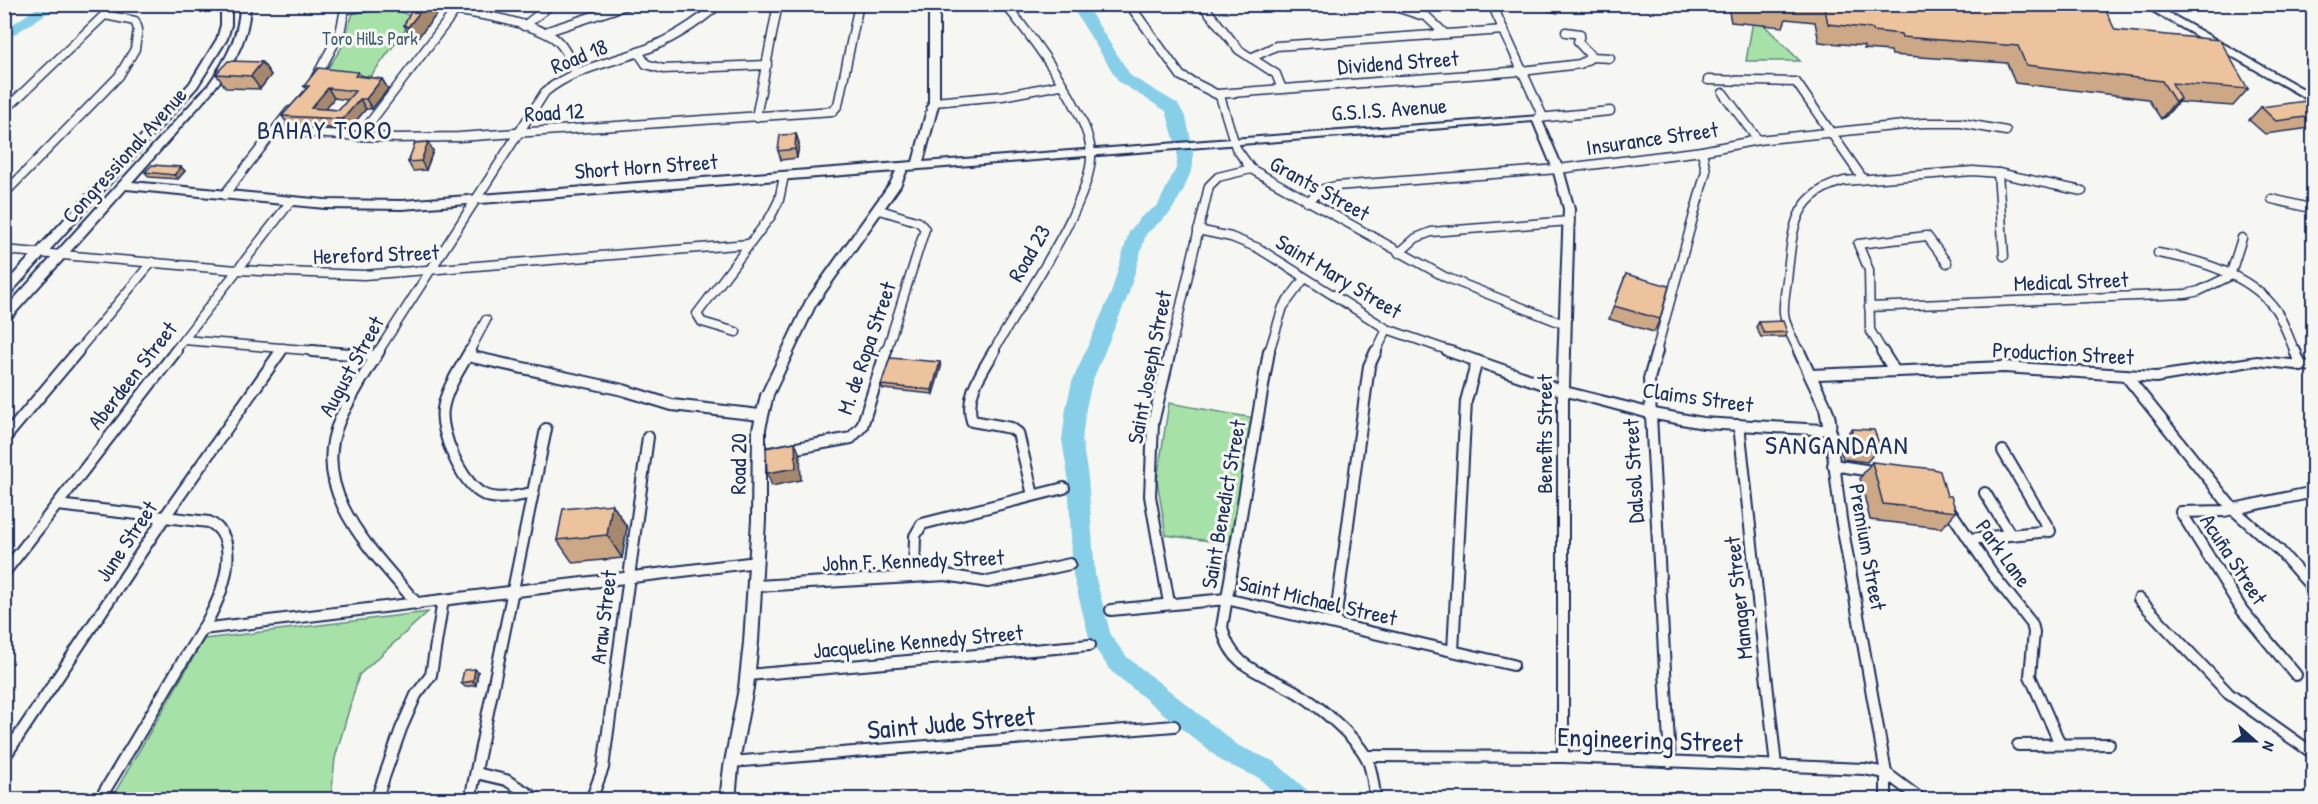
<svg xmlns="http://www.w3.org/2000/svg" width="2318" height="804" viewBox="0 0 2318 804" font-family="'Patrick Hand',sans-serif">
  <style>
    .green { fill: #a6e1a7; stroke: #608882; stroke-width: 1.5 }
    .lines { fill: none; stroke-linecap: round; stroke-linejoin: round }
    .river { fill: #87cfe8; fill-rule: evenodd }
    .street-far1-casing { stroke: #1b2f5e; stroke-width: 11 }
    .street-casing { stroke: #1b2f5e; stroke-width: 14 }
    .secondary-casing { stroke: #1b2f5e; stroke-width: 4 }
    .primary-casing { stroke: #1b2f5e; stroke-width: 4 }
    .street-far1 { stroke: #f6f6f2; stroke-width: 8 }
    .street { stroke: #f6f6f2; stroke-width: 10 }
    .secondary { fill: #f6f6f2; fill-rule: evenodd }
    .primary { fill: #f6f6f2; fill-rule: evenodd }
    .wall { fill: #cca887; stroke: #1b2f5e; stroke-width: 1.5; fill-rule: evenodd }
    .shaded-wall { fill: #a6886e; stroke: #1b2f5e; stroke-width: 1.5 }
    .building { fill: #edc39d; stroke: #1b2f5e; stroke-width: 1.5; fill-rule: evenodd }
    .labels { text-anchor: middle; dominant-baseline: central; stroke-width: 6; stroke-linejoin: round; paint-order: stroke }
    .far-park-label { font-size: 18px; fill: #3e5c70; stroke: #f6f6f2 }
    .street-label { font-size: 22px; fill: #1b2f5e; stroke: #f6f6f2 }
    .quarter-label { font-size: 26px; letter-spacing: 1.5px; fill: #1b2f5e; stroke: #f6f6f2 }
    .near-street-label { font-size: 27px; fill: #1b2f5e; stroke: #f6f6f2 }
  </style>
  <rect width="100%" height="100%" fill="#f6f6f2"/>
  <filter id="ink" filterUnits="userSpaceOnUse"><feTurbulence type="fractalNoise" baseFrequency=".0167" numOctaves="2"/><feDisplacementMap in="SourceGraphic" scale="12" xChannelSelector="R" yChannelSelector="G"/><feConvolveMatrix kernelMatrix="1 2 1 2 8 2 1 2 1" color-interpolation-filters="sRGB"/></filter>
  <g filter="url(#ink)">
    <g class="green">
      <polygon points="393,8 414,18 371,76 324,74 342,47 353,13"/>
      <polygon points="1754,15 1800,61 1746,61"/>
      <polygon points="1169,403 1254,418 1232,544 1166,535 1157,480"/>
      <polygon points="428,612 359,675 335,758 331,799 111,799 204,639"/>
    </g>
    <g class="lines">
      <g class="river">
        <polygon points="43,4 61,4 4,41 4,30"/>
        <polygon points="1070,4 1085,4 1131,76 1178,104 1186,118 1193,149 1193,166 1183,191 1170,213 1146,234 1129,293 1092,382 1086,408 1082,440 1088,477 1095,575 1111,636 1127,657 1239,746 1275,762 1309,792 1312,800 1282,800 1259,778 1223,762 1111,671 1090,641 1073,575 1068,477 1062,440 1066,408 1072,382 1111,293 1129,232 1141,217 1158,205 1177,166 1177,149 1166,111 1119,82"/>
      </g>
      <defs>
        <g id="street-far1">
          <path d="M410,4c36,5 115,14 144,34 11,8 16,23 22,35"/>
          <polyline points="1129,4 1181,76 1220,96 1236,148 1251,169 1445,277 1566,325"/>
          <polyline points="1202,4 1239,50 1276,74 1282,89"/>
          <polyline points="1386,4 1427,17 1445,34"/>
          <polyline points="1496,4 1495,11 1543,117"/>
          <polyline points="1540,4 1557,8 1562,4"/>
          <polyline points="1286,7 1314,4"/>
          <polyline points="345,9 395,4"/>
          <polyline points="524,26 552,4"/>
          <polyline points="545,32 630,4"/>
          <polyline points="1566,32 1580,34 1578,42 1592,57 1610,58"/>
          <polyline points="638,52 646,64 663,69 767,65"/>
          <polyline points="1251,58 1276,46 1504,30"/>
          <polyline points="315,79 340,33 346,4"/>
          <polyline points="1708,80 1796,82 1863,179"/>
          <polyline points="1723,93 1758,140"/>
          <polyline points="1218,94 1522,71 1580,64 1592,57"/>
          <polyline points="934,102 1002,96 1060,85"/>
          <polyline points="4,111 116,4"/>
          <polyline points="756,117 778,4"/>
          <polyline points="1538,118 1610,111"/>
          <polyline points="275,131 396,138 459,137 833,111 838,105 859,4"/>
          <polyline points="359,137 455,11 464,4"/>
          <polyline points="1998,173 2004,256"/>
          <polyline points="4,194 119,76 135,49 138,29 135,21 105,15"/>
          <polyline points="224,195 290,111"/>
          <polyline points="2272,199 2314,209"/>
          <polyline points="1307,202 1323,189 1336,186 1558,169 1702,151 1758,140 1923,123 1961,123 2006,131"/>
          <polyline points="877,209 919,222 925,229 886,352"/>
          <polyline points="1198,230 1231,237 1258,248 1387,329 1453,352"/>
          <polyline points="4,250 237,270 364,275 749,244"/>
          <polyline points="1399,253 1416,238 1431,232 1570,221"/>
          <path d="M2158,253c42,7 92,21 118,57 8,13 13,28 19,42"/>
          <polyline points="1869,307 2186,294 2199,291 2230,276 2242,238"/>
          <polyline points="736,332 702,322 697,314 771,216 779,200 784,176"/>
          <polyline points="184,340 330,352"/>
          <polyline points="77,352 152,262"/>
          <polyline points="174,352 291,201"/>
          <polyline points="280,352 283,348"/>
          <path d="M378,352l167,-260c28,-23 61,-28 94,-40 30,-11 56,-27 80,-48"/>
          <polyline points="469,352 486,320"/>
          <path d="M993,352c24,-44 101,-152 98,-199 -2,-41 -60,-117 -86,-149"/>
          <polyline points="1170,352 1209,186 1218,177 1251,169"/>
          <polyline points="1269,352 1283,307 1304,279"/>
          <polyline points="1376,352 1387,329"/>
          <polyline points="1656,352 1706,171 1702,151"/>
          <path d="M1799,352c-5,-12 -14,-25 -15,-39 -1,-13 3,-28 4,-42 5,-44 6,-77 56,-90l129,-10 25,2 84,18"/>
          <polyline points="1883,352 1870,330 1869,270 1858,244 1927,236 1947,263"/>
        </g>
        <g id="street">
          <polyline points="312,351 376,356"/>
          <path d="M379,351c-13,21 -28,45 -39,68 -33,74 35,134 77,185"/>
          <path d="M470,351c-10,18 -24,38 -27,58 -4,23 19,75 40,85 15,8 35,1 50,-1"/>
          <path d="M994,351c-12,22 -30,44 -22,70l39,7 7,5 15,62"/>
          <path d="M1269,351l-47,276c9,43 43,46 76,66 20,12 60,46 69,66 6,13 6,28 9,41"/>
          <polyline points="1448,351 1563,391 1563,757"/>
          <polyline points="1657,351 1649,379 1670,762"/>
          <polyline points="1799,351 1810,375"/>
          <polyline points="1882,351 1894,370"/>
          <polyline points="2295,351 2301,366"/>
          <polyline points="468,356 623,390 672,405 760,415"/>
          <polyline points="2127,377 2233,509 2280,551 2314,590"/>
          <polyline points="1739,425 1776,766"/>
          <polyline points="1830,430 1841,519 1886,773 1886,800"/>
          <polyline points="4,439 78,351"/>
          <polyline points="759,455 851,438 862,426 886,351"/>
          <polyline points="1833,465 1878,472"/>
          <polyline points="1985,493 2010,534"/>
          <path d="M57,505l152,17c25,12 20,45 12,69 -9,26 -27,52 -42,76 -26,44 -53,89 -80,133"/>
          <polyline points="1947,506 1994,576 2032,624 2034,632 2030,676 2060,744"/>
          <polyline points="1969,539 2050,531 2003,451"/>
          <polyline points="4,573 176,351"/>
          <polyline points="914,576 915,536 922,524 1064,488"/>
          <polyline points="757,586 946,575 988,582 1070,564"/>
          <polyline points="2139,599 2229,694 2314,754"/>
          <polyline points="1169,603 1150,496 1153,423 1170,351"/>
          <polyline points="1111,610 1226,599 1513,665"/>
          <polyline points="1335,622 1369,366 1376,351"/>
          <polyline points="202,629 757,562"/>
          <polyline points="1453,651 1466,401 1477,361"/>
          <polyline points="748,675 1090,645"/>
          <polyline points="2296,675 2242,610 2181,512 2224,511 2314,492"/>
          <polyline points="2018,745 2109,744"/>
          <polyline points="1366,756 1563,757 1864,769 1886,773 1922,800"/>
          <polyline points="4,758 166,515 281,351"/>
          <polyline points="731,762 1174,726"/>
          <polyline points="476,773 506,780 539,800"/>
          <polyline points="376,800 401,729 416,695 431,675 443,600"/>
          <polyline points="470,800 546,429"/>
          <polyline points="591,800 603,768 648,437"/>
        </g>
        <g id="secondary">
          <polygon points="221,4 231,4 231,25 227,39 197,87 8,296 4,297 4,285 190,83 217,39 221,25"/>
          <path d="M240,4h10c-1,50 -35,85 -66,119 -17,20 -35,40 -52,59l193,18 77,1 511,-39 16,-60v-98h10v98l-16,60 617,-46 23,53 11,40 -5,179 80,20 54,10 120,7 -3,-16 -16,-34 6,-5 194,-8 152,10 101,-15 57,5v9l-57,-6 -101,17 -152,-10 -186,7c7,16 22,37 16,54l-4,2 -127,-7 -54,-10 -90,-24 -2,-3 7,-182 -11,-40 -20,-48 -626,49 -7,16 -85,120 -42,89 -8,34v91l-7,122 -5,46 -15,79 -3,33h-15l4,-33 15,-79 5,-46 8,-122 1,-91 8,-34 45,-94 85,-119 5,-11 -494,38 -77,-1 -199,-19 -118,132 -4,1v-12l205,-226c17,-24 31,-49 31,-80z"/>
        </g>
        <polygon id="primary" points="2140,4 2153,4 2314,95 2314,103"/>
      </defs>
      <use href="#street-far1" class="street-far1-casing"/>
      <use href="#street" class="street-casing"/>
      <use href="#secondary" class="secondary-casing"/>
      <use href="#primary" class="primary-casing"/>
      <use href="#street-far1" class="street-far1"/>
      <use href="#street" class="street"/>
      <use href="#secondary" class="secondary"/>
      <use href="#primary" class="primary"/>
    </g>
    <g class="wall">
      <polygon points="1732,4 2062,4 2115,30 2248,89 2233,106 2178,102 2166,116 2161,119 2148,99 2015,83 2007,63 1892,55 1891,51 1864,49 1864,46 1819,42 1815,22 1786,19 1783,27 1731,22 1729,12"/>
      <polygon points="437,14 415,41 411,38 404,25"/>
      <polygon points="262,62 271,75 260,89 226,88 216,74"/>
      <path d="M358,72l3,4 21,3 6,10 -16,20h-6l-17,20 -60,-3 -7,-10 24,-27 -2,-3zM334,98l14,2 -9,10 -14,-1z"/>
      <polygon points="2261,107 2313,108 2313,124 2310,128 2265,134 2249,120"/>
      <polygon points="796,134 799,143 797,158 781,160 778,151"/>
      <polygon points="433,151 426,170 413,171 408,162"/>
      <polygon points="181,167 185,171 178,179 149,177 145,172"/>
      <polygon points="1626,274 1660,319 1654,332 1609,319"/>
      <polygon points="1759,322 1787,332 1785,337 1761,337 1756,327"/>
      <polygon points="941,367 933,394 883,389 881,385"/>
      <polygon points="1851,429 1880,446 1867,462 1843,459 1839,446"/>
      <polygon points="1872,462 1947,496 1956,512 1942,528 1870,520 1860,478"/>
      <polygon points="612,504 627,527 622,558 573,563 557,540"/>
      <polygon points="478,672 476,685 465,687 461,683"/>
    </g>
    <g class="shaded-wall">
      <polygon points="426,4 432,4 437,14 415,41 408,27"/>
      <polygon points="262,62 271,75 260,89 251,76"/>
      <polygon points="382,79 388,89 372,109 366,99"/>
      <polygon points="328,88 334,98 318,118 311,108"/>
      <polygon points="360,99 366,109 349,129 343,119"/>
      <polygon points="2180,99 2166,116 2161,119 2175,102"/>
      <polygon points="796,134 799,143 797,158 795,149"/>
      <polygon points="428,142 433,151 426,170 421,161"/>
      <polygon points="181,167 185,171 178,179 174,175"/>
      <polygon points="940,362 941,367 933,394 932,390"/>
      <polygon points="795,442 800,455 801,480 772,486 767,473"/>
      <polygon points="612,504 627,527 622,558 607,535"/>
      <polygon points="475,669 478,672 476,685 473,681"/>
    </g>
    <g class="building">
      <polygon points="415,4 426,4 408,27 404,25"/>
      <polygon points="1742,4 1790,4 1791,9"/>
      <polygon points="1824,4 2062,4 2098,8 2106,11 2115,30 2220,40 2248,89 2172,83 2180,99 2175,102 2162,81 2026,65 2018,46 1902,37 1901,34 1873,31 1873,29 1828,24"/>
      <polygon points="228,61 262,62 251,76 216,74"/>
      <path d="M318,68l40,4 -3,4 27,3 -16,20h-6l-17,20 -61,-3 27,-30h-5zM328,88l27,3 -16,19 -28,-2z"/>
      <polygon points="2306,101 2313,108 2313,116 2276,121 2261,107"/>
      <polygon points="796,134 795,149 778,151 780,135"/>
      <polygon points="428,142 421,161 408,162 415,143"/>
      <polygon points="152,165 181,167 174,175 145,172"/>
      <polygon points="1626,274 1669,286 1660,319 1614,306"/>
      <polygon points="1783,321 1787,332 1764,333 1759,322"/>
      <polygon points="890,358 940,362 932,390 881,385"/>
      <polygon points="1851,429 1874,430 1880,446 1855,443"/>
      <polygon points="795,442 796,468 767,473 766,448"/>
      <polygon points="1872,462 1934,469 1940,471 1947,496 1951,496 1956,512 1883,504"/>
      <polygon points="612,504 607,535 557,540 563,509"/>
      <polygon points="475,669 473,681 461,683 464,670"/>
    </g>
  </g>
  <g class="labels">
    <g class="far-park-label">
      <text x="370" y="38">Toro Hills Park</text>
    </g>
    <g class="street-label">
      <text transform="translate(579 56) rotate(-22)">Road 18</text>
      <text transform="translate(1398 62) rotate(-4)">Dividend Street</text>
      <text transform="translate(1389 109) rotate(-4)">G.S.I.S. Avenue</text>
      <text transform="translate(554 112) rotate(-4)">Road 12</text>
      <text transform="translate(1652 138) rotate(-8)">Insurance Street</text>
      <text transform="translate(124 155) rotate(-48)">Congressional Avenue</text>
      <text transform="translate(646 166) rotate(-4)">Short Horn Street</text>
      <text transform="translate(1320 188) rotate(29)">Grants Street</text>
      <text transform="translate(1029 253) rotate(-60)">Road 23</text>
      <text transform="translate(376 254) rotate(-2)">Hereford Street</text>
      <text transform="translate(1339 276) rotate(31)">Saint Mary Street</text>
      <text transform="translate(2071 281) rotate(-2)">Medical Street</text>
      <text transform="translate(866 348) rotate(-71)">M. de Ropa Street</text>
      <text transform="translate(2063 353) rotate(3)">Production Street</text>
      <text transform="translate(351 366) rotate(-61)">August Street</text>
      <text transform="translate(1149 367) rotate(-79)">Saint Joseph Street</text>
      <text transform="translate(132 375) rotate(-52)">Aberdeen Street</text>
      <text transform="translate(1698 397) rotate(8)">Claims Street</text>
      <text transform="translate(1544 434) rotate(-90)">Benefits Street</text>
      <text transform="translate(738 464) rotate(-89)">Road 20</text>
      <text transform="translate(1633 471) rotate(-93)">Dalsol Street</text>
      <text transform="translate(1223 504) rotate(-80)">Saint Benedict Street</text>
      <text transform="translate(126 541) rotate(-56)">June Street</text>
      <text transform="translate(1868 547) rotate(80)">Premium Street</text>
      <text transform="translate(2004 553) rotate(54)">Park Lane</text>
      <text transform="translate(2234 559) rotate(57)">Acuña Street</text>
      <text transform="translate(913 560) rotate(-2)">John F. Kennedy Street</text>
      <text transform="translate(1738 598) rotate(-96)">Manager Street</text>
      <text transform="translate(1318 600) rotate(13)">Saint Michael Street</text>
      <text transform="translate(603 617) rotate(-83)">Araw Street</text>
      <text transform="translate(918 641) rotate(-5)">Jacqueline Kennedy Street</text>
    </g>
    <g class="quarter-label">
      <text x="325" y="129">BAHAY TORO</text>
      <text x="1837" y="444">SANGANDAAN</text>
    </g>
    <g class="near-street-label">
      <text transform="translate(951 722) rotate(-5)">Saint Jude Street</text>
      <text transform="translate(1650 739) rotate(2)">Engineering Street</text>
    </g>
  </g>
  <rect width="2318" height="804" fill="none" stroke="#f6f6f2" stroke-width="24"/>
  <rect x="12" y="12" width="2294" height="780" fill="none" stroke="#1b2f5e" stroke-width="2" filter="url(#ink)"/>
  <g transform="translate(2255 741) rotate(111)" stroke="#f6f6f2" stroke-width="4.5" paint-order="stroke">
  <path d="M0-4.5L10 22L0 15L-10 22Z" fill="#1b2f5e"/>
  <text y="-9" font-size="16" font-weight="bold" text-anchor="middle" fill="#1b2f5e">N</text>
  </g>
</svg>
